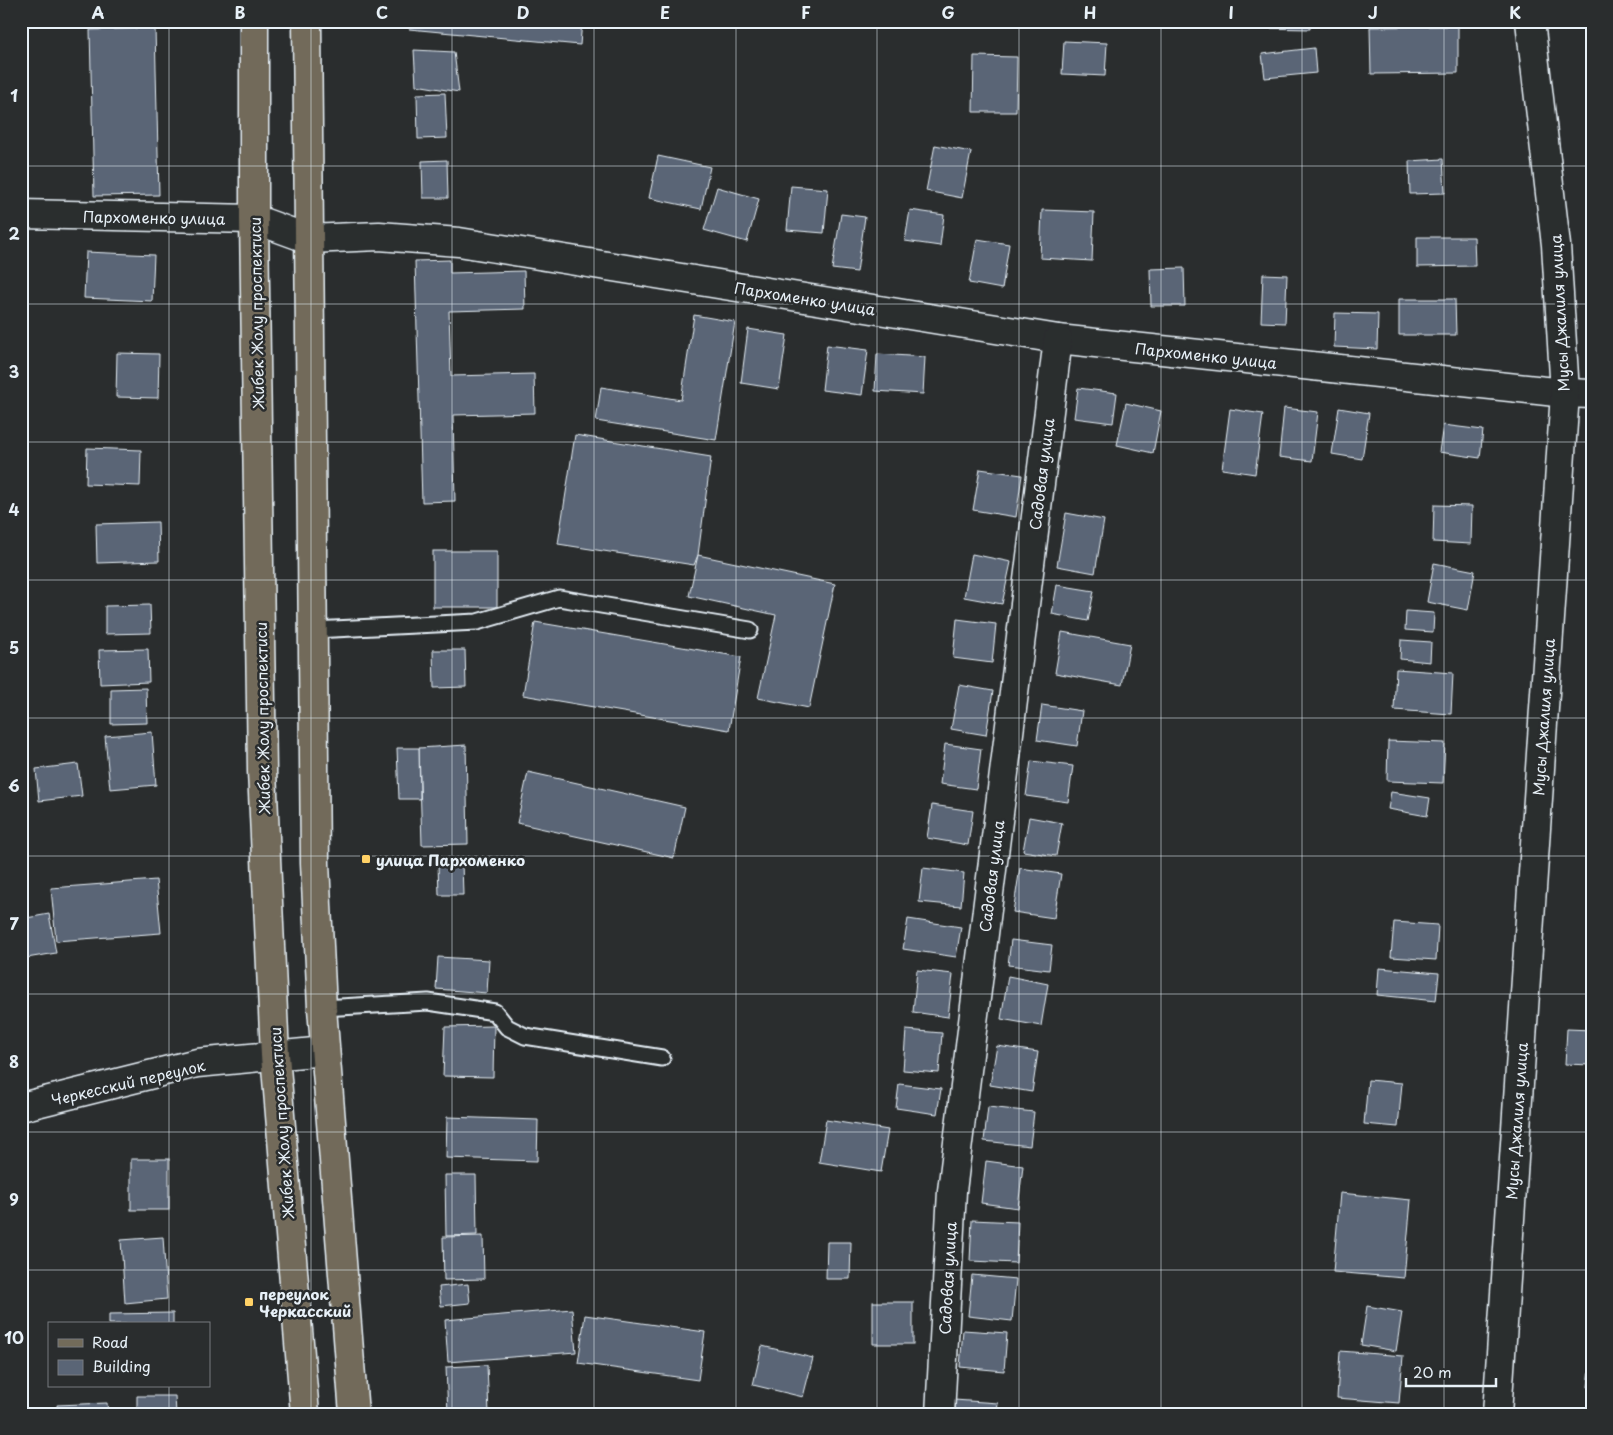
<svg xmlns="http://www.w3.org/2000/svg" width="1613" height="1435" viewBox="0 0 1613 1435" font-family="'Playpen Sans',sans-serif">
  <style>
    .building { fill: #5a6576; stroke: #e8f1f8 }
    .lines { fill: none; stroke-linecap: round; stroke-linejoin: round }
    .lane-casing { stroke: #e8f1f8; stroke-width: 19 }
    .street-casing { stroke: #e8f1f8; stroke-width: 31 }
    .primary-casing { stroke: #e8f1f8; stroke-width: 31 }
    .lane { stroke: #2a2d2e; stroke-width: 15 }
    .street { stroke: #2a2d2e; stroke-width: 28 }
    .primary { stroke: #726b5a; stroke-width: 28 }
    .grid { fill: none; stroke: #e8f1f8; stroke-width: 1; stroke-opacity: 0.55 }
    .poi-dot { fill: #ffd166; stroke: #2a2d2e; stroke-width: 2 }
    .labels { text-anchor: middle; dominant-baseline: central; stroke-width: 5; stroke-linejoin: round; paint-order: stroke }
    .street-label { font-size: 15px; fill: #e8f1f8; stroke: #2a2d2e }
    .poi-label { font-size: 15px; font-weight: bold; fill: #e8f1f8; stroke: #2a2d2e; text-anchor: start }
    .neatline { fill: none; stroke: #e8f1f8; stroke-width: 2 }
    .grid-label { font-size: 16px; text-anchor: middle; font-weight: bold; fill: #e8f1f8 }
  </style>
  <rect width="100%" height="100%" fill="#2a2d2e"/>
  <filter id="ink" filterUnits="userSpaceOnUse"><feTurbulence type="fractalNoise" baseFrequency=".02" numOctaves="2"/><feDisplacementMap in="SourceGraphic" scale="10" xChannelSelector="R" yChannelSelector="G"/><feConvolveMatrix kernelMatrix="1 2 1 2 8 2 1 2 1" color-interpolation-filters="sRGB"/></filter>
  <g filter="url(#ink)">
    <g class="building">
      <polygon points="409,21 582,21 580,45 409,29"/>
      <polygon points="1256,21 1310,21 1310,29 1256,28"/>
      <polygon points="1582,21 1592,21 1592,35 1585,37"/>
      <polygon points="1458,26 1458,73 1371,74 1370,27"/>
      <polygon points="155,28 159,195 94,196 90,30"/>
      <polygon points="1064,41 1107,43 1105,76 1062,74"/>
      <polygon points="1314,48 1316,73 1265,78 1262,54"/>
      <polygon points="414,50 454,52 459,92 416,85"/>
      <polygon points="974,56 1017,57 1016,112 973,112"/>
      <polygon points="445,93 447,138 418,139 417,94"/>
      <polygon points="935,145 971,152 962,198 926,191"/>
      <polygon points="658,156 710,167 701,209 649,198"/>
      <polygon points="1443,159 1445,193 1410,194 1409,161"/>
      <polygon points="447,160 448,198 423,198 422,161"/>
      <polygon points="791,186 828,189 824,233 787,230"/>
      <polygon points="717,187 759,199 747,242 704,230"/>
      <polygon points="910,210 944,215 940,246 905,241"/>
      <polygon points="1042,210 1094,212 1092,261 1040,258"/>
      <polygon points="841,214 865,217 857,272 832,269"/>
      <polygon points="1417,237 1474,237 1475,266 1417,267"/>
      <polygon points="977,239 1009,244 1002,289 969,283"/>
      <polygon points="86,252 154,255 152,301 84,298"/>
      <polygon points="450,260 450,273 524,271 525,309 449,311 451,376 534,374 535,413 453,415 455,501 422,502 415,261"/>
      <polygon points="1184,268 1185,306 1151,306 1150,269"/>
      <polygon points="1263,274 1287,275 1285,323 1261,322"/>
      <polygon points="1399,299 1455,299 1456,335 1399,335"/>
      <polygon points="1335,313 1378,314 1377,349 1334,347"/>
      <polygon points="694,315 735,322 716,440 596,421 601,387 681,400"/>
      <polygon points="748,329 787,335 779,389 741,383"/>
      <polygon points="827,345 868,350 862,395 822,390"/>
      <polygon points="117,353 159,354 158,398 116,397"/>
      <polygon points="877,354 925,357 923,394 875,391"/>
      <polygon points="1078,388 1117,393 1113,423 1074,418"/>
      <polygon points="1126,403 1161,411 1153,453 1117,445"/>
      <polygon points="1284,408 1318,412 1312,461 1279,457"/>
      <polygon points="1339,408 1369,413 1362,459 1332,454"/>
      <polygon points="1230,409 1263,414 1255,474 1222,469"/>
      <polygon points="1443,425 1483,430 1480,458 1439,452"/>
      <polygon points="575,435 711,457 698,555 694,565 558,544"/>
      <polygon points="87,448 141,450 140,486 86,484"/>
      <polygon points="980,469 1022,475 1016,517 973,510"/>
      <polygon points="1434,505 1472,506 1471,544 1433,542"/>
      <polygon points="1066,513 1104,520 1095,573 1057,566"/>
      <polygon points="158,522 159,561 97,563 96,524"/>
      <rect x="433" y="551" width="64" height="56"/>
      <polygon points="972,554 1011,562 1002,604 964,597"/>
      <polygon points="698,555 835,584 809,708 758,698 776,615 689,596"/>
      <polygon points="1434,563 1475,571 1468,610 1427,602"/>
      <polygon points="1057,585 1094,591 1088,621 1052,614"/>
      <polygon points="150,605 151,633 105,634 105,606"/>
      <polygon points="1406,611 1434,613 1433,632 1405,630"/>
      <polygon points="957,619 996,624 992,663 953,658"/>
      <polygon points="535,622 741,657 729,730 523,695"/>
      <polygon points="1062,632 1130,644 1122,685 1055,673"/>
      <polygon points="1401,640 1431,642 1430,662 1400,659"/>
      <polygon points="148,649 149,682 100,684 99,650"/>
      <polygon points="433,650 465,650 466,687 434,688"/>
      <polygon points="1396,669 1453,673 1451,714 1394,710"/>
      <polygon points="959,685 993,691 986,735 951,729"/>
      <polygon points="146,688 147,723 111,724 111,689"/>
      <polygon points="1042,705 1082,711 1077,746 1037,740"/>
      <polygon points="152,732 156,785 110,789 105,736"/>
      <polygon points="1388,741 1445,743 1443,783 1387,781"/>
      <polygon points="945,744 981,749 976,789 940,784"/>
      <polygon points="466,745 468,844 422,845 419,748"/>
      <polygon points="397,748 419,748 420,799 399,799"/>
      <polygon points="1031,761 1073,766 1068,802 1026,796"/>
      <polygon points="78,764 82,796 39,801 36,769"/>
      <polygon points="528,772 685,807 674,858 517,823"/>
      <polygon points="1391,792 1430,798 1427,816 1388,809"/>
      <polygon points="932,805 973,811 968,845 927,838"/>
      <polygon points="1029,817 1062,823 1056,856 1023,851"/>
      <polygon points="462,863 463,895 439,895 438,864"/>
      <polygon points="923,868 964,873 961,906 919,902"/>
      <polygon points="1020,868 1061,874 1054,918 1013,912"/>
      <polygon points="156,880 161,933 56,941 51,888"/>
      <polygon points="49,914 56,953 21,959 21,919"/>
      <polygon points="908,919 961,927 956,957 903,949"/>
      <polygon points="1394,922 1438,925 1436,960 1391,957"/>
      <polygon points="1011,940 1052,945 1049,970 1008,965"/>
      <polygon points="438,957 489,960 487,993 436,989"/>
      <polygon points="1379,968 1439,973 1436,1001 1377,995"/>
      <polygon points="917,970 953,974 948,1017 913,1012"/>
      <polygon points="1008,976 1048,984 1041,1026 1001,1019"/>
      <polygon points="494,1026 493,1077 443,1076 445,1027"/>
      <polygon points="1567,1029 1592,1030 1592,1065 1565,1064"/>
      <polygon points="906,1030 942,1033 939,1073 903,1070"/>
      <polygon points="997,1046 1038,1052 1032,1092 990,1085"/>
      <polygon points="1368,1080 1402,1083 1398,1127 1364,1124"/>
      <polygon points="899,1084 941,1089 937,1114 896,1108"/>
      <polygon points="988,1107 1034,1112 1030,1146 984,1141"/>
      <polygon points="447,1117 538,1120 537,1161 446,1158"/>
      <polygon points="826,1120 888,1130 881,1172 819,1162"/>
      <rect x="131" y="1159" width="38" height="51"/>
      <polygon points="986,1161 1023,1166 1018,1208 981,1203"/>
      <polygon points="445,1175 476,1175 477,1235 446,1236"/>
      <polygon points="1340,1193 1411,1200 1404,1278 1333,1272"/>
      <polygon points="972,1220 1018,1222 1016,1263 970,1261"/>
      <polygon points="483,1236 484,1279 444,1280 443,1237"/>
      <polygon points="163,1237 167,1299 125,1303 121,1240"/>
      <polygon points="827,1242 851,1242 850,1279 826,1279"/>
      <polygon points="972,1275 1016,1279 1012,1321 968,1316"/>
      <polygon points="468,1284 470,1303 441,1306 439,1287"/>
      <rect x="873" y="1302" width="40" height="42"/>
      <polygon points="1367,1306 1402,1312 1396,1351 1361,1345"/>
      <polygon points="572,1309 576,1352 448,1362 445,1320"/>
      <polygon points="173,1313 173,1324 109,1324 109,1314"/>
      <polygon points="585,1315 705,1332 698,1380 578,1363"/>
      <polygon points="963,1330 1007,1333 1004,1371 960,1367"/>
      <polygon points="762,1346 813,1358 803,1397 753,1385"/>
      <polygon points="1340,1351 1403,1356 1399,1403 1337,1398"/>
      <polygon points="1591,1358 1592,1358 1592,1388 1588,1387"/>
      <polygon points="487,1365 489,1414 448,1414 446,1367"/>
      <polygon points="137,1396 175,1396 176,1414 137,1414"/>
      <polygon points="954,1400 998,1403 997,1414 953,1414"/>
      <polygon points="107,1403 108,1414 58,1414 57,1405"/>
      <polygon points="1357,1410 1394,1413 1394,1414 1356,1414"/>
    </g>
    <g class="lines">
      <defs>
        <g id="lane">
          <polyline points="313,630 477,622 559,598 750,630"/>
          <polyline points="322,1008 428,1002 495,1012 507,1027 525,1036 662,1058"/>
        </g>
        <g id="street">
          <polyline points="21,214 254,219 309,239 379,236 459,242 1058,339 1565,393 1592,394"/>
          <polyline points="21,1107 197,1063 325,1051"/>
          <polyline points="940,1414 952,1191 1058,339"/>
          <polyline points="1497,1414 1565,393 1556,245 1530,21"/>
        </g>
        <g id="primary">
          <polyline points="254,21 254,219 262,771 275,1055 305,1414"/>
          <polyline points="307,21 315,863 322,1008 354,1414"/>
        </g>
      </defs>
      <use href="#lane" class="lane-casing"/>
      <use href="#street" class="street-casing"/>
      <use href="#primary" class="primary-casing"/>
      <use href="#lane" class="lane"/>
      <use href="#street" class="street"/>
      <use href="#primary" class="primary"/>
    </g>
  </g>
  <path class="grid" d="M169,21v1303M311,21v1393M452,21v1393M594,21v1393M736,21v1393M877,21v1393M1019,21v1393M1161,21v1393M1302,21v1393M1444,21v1393M21,166h1571M21,304h1571M21,442h1571M21,580h1571M21,718h1571M21,856h1571M21,994h1571M21,1132h1571M21,1270h1571M169,1386v28"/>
  <g class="poi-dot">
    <rect x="361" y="854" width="10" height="10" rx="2.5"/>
    <rect x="244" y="1297" width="10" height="10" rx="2.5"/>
  </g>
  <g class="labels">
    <g class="street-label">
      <text transform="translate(154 217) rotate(1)">Пархоменко улица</text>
      <text transform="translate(805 298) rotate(9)">Пархоменко улица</text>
      <text transform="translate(256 313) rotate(-91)">Жибек Жолу проспектиси</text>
      <text transform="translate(1559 313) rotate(-93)">Мусы Джалиля улица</text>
      <text transform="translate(1206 355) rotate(6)">Пархоменко улица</text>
      <text transform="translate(1041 474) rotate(-83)">Садовая улица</text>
      <text transform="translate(1543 717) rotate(-86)">Мусы Джалиля улица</text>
      <text transform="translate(262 718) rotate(-91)">Жибек Жолу проспектиси</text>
      <text transform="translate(991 876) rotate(-83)">Садовая улица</text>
      <text transform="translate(128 1082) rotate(-13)">Черкесский переулок</text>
      <text transform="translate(1516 1121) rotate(-86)">Мусы Джалиля улица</text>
      <text transform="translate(281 1123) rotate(-94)">Жибек Жолу проспектиси</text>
      <text transform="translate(947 1278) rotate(-87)">Садовая улица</text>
    </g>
    <g class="poi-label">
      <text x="376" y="859">улица Пархоменко</text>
      <text x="259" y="1293">переулок<tspan x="259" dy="17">Черкасский</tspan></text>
    </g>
  </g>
  <rect width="1613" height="1435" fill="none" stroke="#2a2d2e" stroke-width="55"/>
  <rect x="48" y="1322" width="162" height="65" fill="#2a2d2e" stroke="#767b7f"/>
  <rect x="58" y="1339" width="25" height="8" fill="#726b5a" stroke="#767b7f"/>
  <text x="92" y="1348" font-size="15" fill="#e8f1f8">Road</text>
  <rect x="58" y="1360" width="25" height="15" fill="#5a6576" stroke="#767b7f"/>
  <text x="92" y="1372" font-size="15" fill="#e8f1f8">Building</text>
  <path d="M1406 1378v8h90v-8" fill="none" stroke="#e8f1f8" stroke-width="2.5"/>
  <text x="1413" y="1378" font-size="15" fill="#e8f1f8" stroke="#2a2d2e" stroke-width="4" paint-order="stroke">20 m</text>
  <rect x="28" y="28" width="1558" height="1380" class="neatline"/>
  <g class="grid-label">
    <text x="98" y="19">A</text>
    <text x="240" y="19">B</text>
    <text x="382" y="19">C</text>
    <text x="523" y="19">D</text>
    <text x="665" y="19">E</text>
    <text x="806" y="19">F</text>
    <text x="948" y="19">G</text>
    <text x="1090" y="19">H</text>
    <text x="1231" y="19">I</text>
    <text x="1373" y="19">J</text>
    <text x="1515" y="19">K</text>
    <text x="14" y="102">1</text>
    <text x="14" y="240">2</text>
    <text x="14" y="378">3</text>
    <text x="14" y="516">4</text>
    <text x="14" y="654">5</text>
    <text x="14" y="792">6</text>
    <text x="14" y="930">7</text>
    <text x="14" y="1068">8</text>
    <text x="14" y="1206">9</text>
    <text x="14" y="1344">10</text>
  </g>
</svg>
